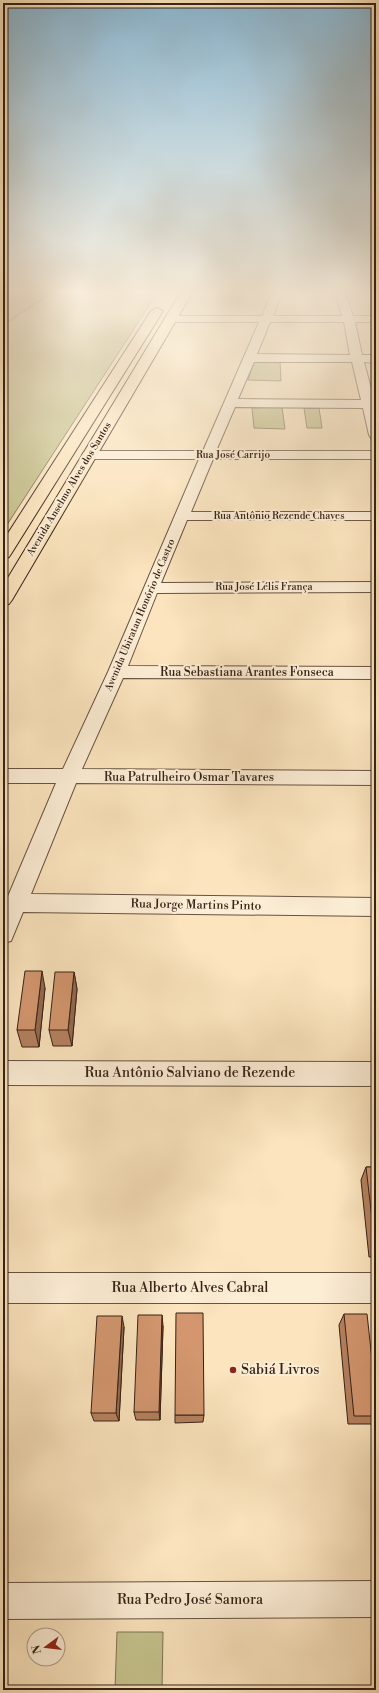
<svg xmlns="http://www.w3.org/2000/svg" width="379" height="1693" viewBox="0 0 379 1693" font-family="'Libre Bodoni',serif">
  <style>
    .green { fill: #c5c28c; stroke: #7e7252 }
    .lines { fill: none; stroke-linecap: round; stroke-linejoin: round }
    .minor-casing { stroke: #675241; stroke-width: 2 }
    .major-casing { stroke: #362217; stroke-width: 2 }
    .path { stroke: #362217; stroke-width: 1.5; stroke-dasharray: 1.5 1; stroke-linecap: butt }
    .minor { fill: #fcedd5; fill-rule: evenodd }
    .major { fill: #fbe4be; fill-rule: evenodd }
    .wall { fill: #b5815f; stroke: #362217 }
    .shaded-wall { fill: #94694e; stroke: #362217 }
    .building { fill: #d3966f; stroke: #362217 }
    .poi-dot { fill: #8f2418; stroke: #fcedd5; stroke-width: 1.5 }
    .labels { text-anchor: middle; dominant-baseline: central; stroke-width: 4; stroke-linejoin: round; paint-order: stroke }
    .far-street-label { font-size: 10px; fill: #362217; stroke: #fcedd5 }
    .street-label { font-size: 12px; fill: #362217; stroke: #fcedd5 }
    .near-street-label { font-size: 14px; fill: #362217; stroke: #fcedd5 }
    .near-poi-label { font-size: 14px; fill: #362217; stroke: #fcedd5; text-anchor: start }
  </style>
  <rect width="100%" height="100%" fill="#fbe4be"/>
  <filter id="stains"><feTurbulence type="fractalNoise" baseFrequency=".005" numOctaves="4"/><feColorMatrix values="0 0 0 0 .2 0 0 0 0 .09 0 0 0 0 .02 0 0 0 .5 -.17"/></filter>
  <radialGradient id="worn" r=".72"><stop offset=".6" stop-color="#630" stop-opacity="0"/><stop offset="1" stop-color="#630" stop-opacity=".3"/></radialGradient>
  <g class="green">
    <polygon points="3,295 156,295 3,531"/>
    <polygon points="254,361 280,362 281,381 248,380"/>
    <polygon points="282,407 285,429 254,428 252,408"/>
    <polygon points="304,408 319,408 322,428 307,428"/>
    <polygon points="117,1632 163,1632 162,1690 115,1690"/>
  </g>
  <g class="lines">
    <defs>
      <g id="minor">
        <path d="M271,295h10l-8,21h69l-6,-21h10l7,21h23v6h-21l7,33h14v8l-12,-1 10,38h2v39l-5,-1 -2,-3 -6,-27 -128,-1 -19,44h160v8h-163l-22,53h185v8h-189l-26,63 215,-1v10l-219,1 -29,73 248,1v12l-253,-1 -41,91 294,2v14l-300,-2 -45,111 345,4v18l-353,-4 -12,29 -8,2v-35l53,-125h-53v-14h60l45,-97 91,-213h-110l-5,-1 -2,-3 2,-3 5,-1h114l56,-129h-89l-6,-3 6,-3h92zM270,322h74l6,33 -93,-1zM254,362h98l9,38 -123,-1z"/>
        <polygon points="3,1061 376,1062 376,1086 3,1085"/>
        <rect x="3" y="1273" width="373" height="30"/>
        <polygon points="376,1581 376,1617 3,1619 3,1583"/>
      </g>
      <g id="major">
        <polygon points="179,295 191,295 12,600 9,604 3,605 3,586"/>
        <polygon points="157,308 163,311 11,554 9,557 3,559 3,541 151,311"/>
      </g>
    </defs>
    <use href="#minor" class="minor-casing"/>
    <use href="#major" class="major-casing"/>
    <polyline class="path" points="3,325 48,295"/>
    <use href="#minor" class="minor"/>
    <use href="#major" class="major"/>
  </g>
  <g class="wall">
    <polygon points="74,972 77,989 72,1046 53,1046 49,1030"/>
    <polygon points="45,988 39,1047 22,1047 17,1030"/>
    <polygon points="366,1167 376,1167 376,1257 369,1257 361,1180"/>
    <polygon points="344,1314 376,1396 376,1419 372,1424 348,1424 339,1325"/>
    <polygon points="163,1326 160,1420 136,1420 134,1412"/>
    <polygon points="124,1327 119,1421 94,1421 91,1413"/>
    <polygon points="175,1415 204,1415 203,1422 175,1423"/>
  </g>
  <g class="shaded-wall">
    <polygon points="42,971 45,988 39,1047 35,1030"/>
    <polygon points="74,972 77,989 72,1046 68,1030"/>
    <polygon points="162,1315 163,1326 160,1420 159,1412"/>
    <polygon points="122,1316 124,1327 119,1421 116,1413"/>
  </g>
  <g class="building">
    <polygon points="25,971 42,971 35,1030 17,1030"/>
    <polygon points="55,972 74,972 68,1030 49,1030"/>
    <polygon points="366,1167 376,1167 376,1245 375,1245"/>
    <polygon points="176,1313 203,1313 204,1415 175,1415"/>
    <polygon points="344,1314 367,1314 376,1396 376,1416 354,1416"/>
    <polygon points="138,1315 162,1315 159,1412 134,1412"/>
    <polygon points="97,1316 122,1316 116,1413 91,1413"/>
  </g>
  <linearGradient id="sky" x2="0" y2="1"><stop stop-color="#8bb8d3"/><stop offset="0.55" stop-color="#fdf3e2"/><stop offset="1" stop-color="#fdf3e2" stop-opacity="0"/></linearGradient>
  <rect width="379" height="532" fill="url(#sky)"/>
  <circle class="poi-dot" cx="233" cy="1370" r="4"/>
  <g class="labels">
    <g class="far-street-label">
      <text x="233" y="455">Rua José Carrijo</text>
      <text transform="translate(69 489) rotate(-59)">Avenida Anselmo Alves dos Santos</text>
      <text x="279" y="516">Rua Antônio Rezende Chaves</text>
      <text x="264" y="587">Rua José Lélis França</text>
      <text transform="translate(140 615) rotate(-67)">Avenida Ubiratan Honório de Castro</text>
    </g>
    <g class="street-label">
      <text x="247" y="672">Rua Sebastiana Arantes Fonseca</text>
      <text x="189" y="777">Rua Patrulheiro Osmar Tavares</text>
      <text transform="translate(196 905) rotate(1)">Rua Jorge Martins Pinto</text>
    </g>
    <g class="near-street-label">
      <text x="190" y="1073">Rua Antônio Salviano de Rezende</text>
      <text x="190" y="1288">Rua Alberto Alves Cabral</text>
      <text x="190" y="1600">Rua Pedro José Samora</text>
    </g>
    <g class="near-poi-label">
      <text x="241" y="1370">Sabiá Livros</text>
    </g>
  </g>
  <rect width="379" height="1693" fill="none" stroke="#fbe4be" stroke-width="16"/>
  <rect x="4" y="4" width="371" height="1685" fill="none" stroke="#362217" stroke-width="2"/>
  <rect x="8" y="8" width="363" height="1677" fill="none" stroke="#362217"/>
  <g transform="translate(46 1647) rotate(255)"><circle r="19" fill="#fcedd5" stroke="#ad9c89"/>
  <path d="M0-3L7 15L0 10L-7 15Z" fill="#8f2418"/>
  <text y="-6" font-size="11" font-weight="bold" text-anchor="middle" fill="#362217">N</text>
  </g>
  <rect width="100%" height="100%" filter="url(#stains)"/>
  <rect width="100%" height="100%" fill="url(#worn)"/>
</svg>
